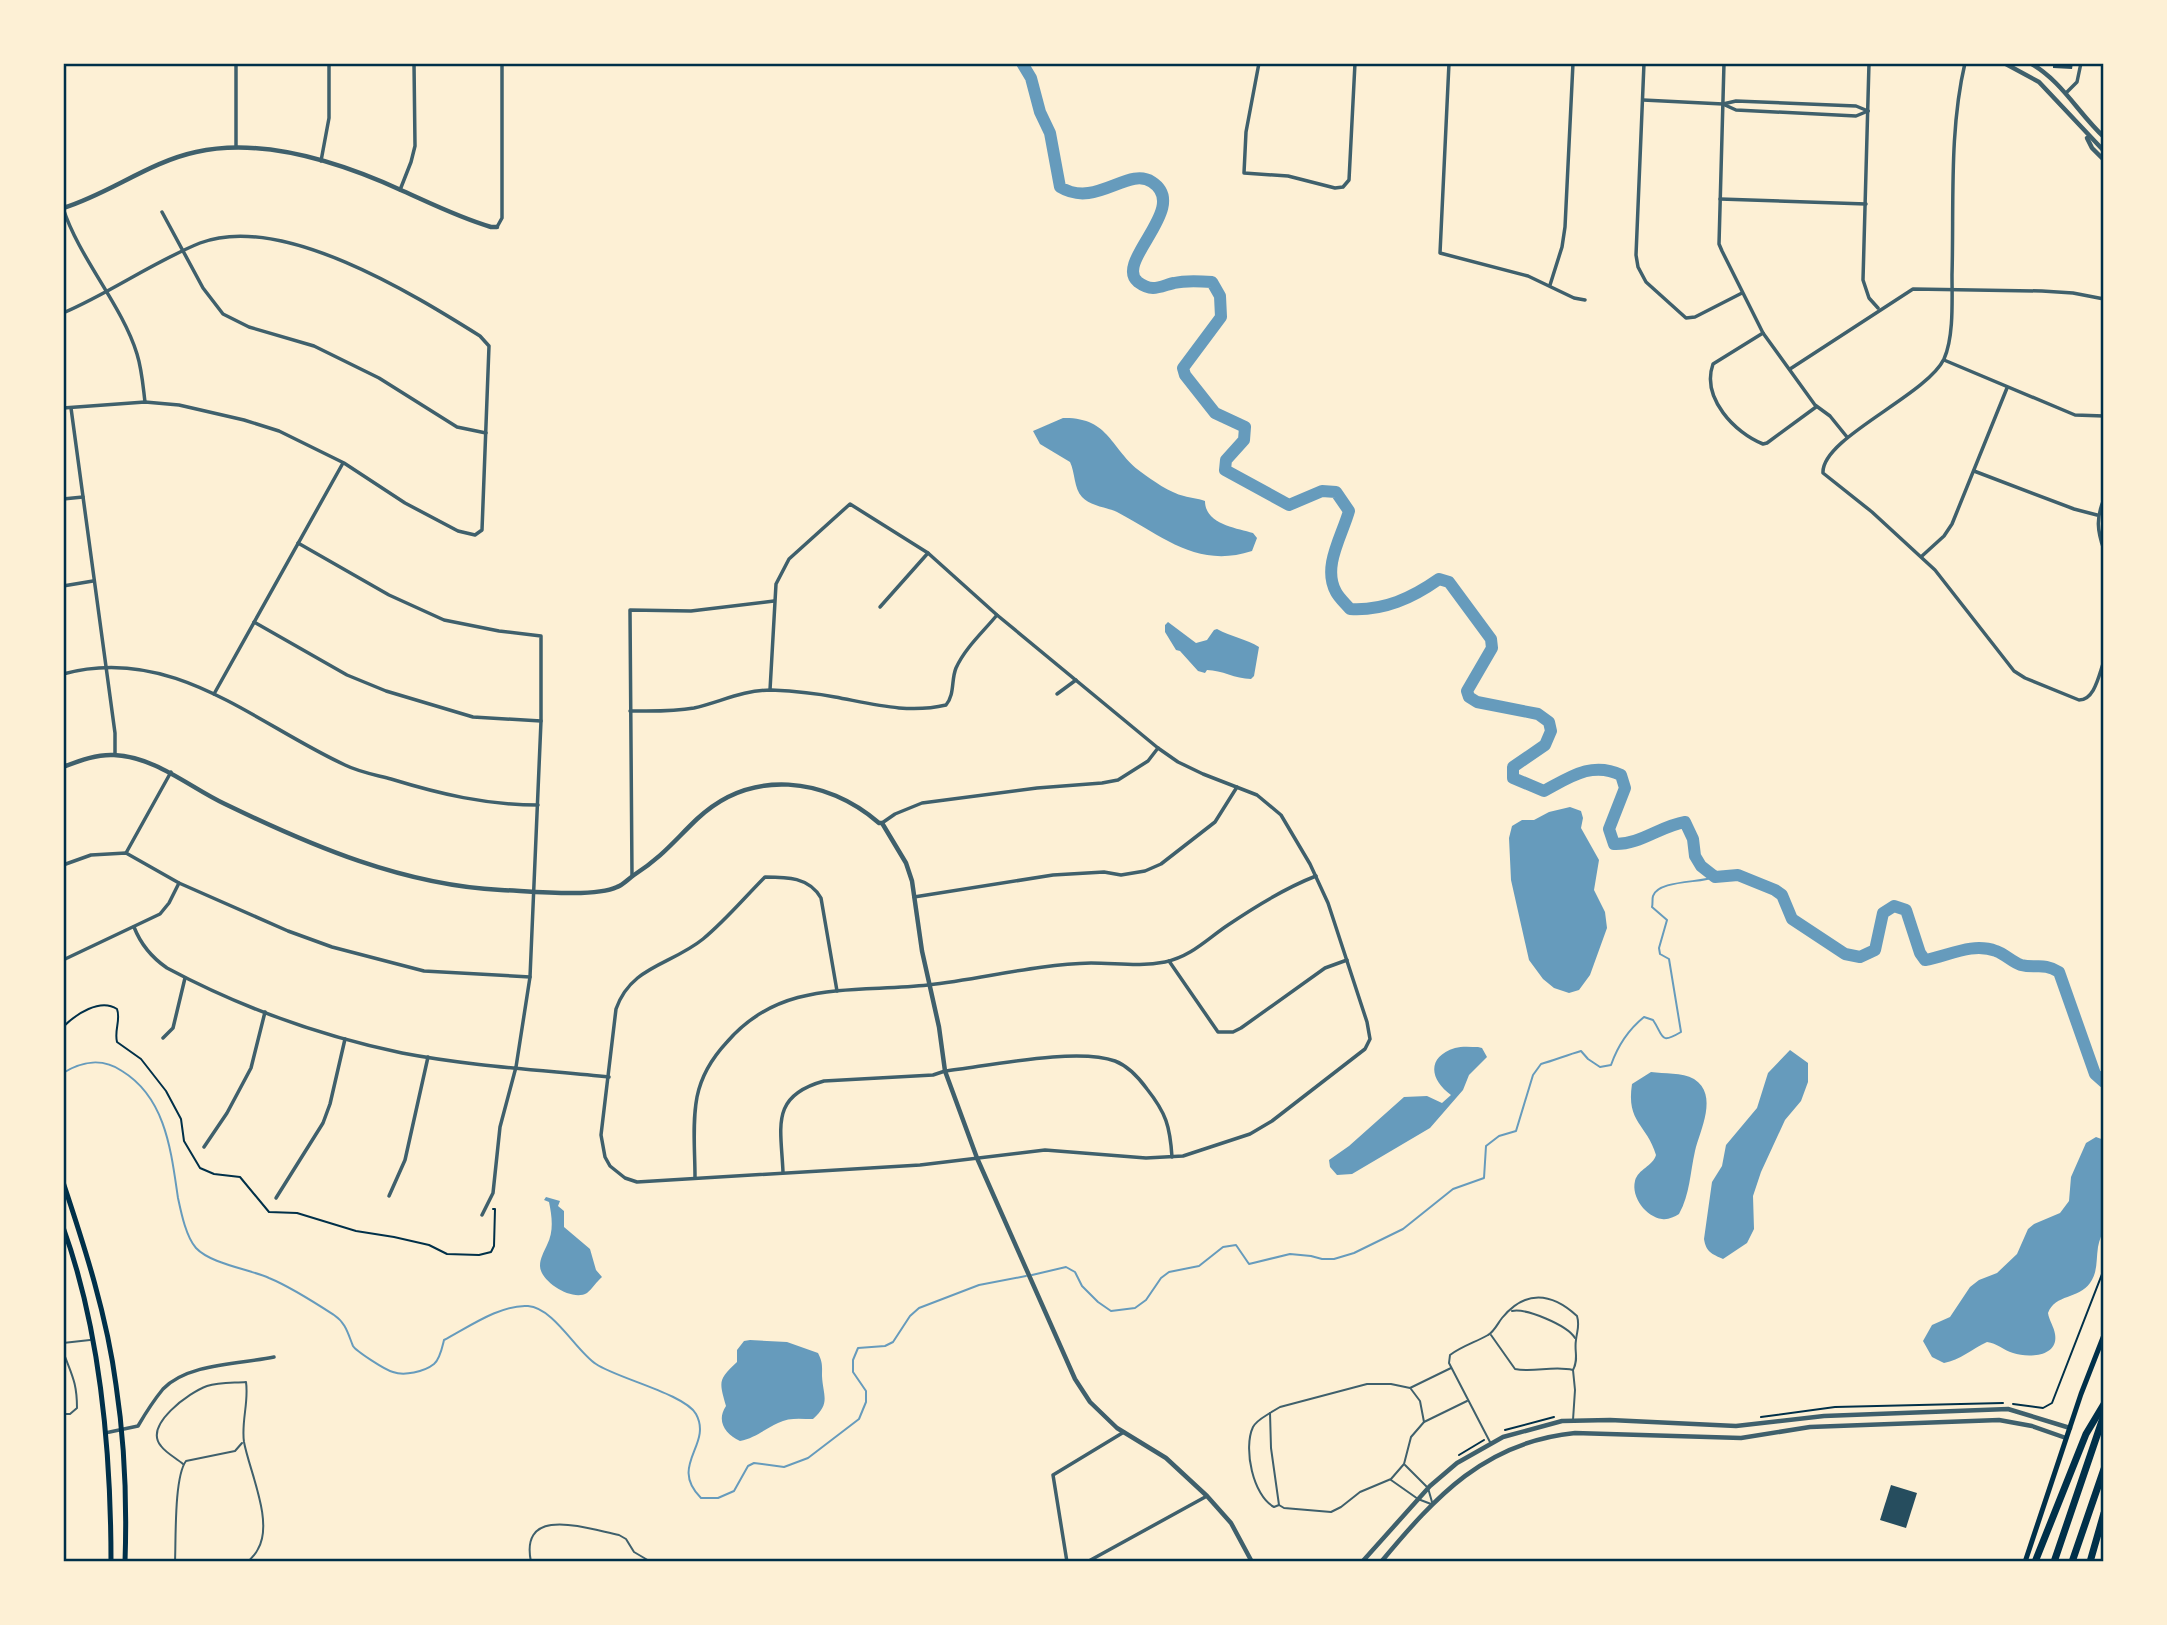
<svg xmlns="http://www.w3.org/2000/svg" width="2167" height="1625" viewBox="0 0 2167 1625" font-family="'Noto Sans',sans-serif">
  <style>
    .water { fill: #669bbc }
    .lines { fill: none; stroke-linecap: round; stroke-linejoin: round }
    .stream { stroke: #669bbc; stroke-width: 2 }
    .river { stroke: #669bbc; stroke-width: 12 }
    .building { fill: #264d5e }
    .path { stroke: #003049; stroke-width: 2 }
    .service { stroke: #3f606c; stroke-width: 2 }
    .minor { stroke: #3f606c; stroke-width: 3.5 }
    .tertiary { stroke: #3f606c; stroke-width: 4.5 }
    .secondary { stroke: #003049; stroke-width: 5 }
    .motorway { stroke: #003049; stroke-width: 7 }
    .neatline { fill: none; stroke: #003049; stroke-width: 2.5 }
  </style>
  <rect width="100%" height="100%" fill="#fdf0d5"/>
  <g class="water">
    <path d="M1063,418c47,-1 47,31 78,54 11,8 29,21 43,24 7,2 13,2 21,5 0,23 31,27 48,32l4,5 -5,13c-55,18 -89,-15 -135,-39 -11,-5 -27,-6 -35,-15 -8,-8 -7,-25 -12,-35l-30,-18 -7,-13z"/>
    <path d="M1168,622l28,21 11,-3 7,-10 3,-1c14,8 30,10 42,18l-5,29 -3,3c-16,0 -29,-9 -44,-9l-2,3 -7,-2 -18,-20 -4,-1 -11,-18v-7z"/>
    <polygon points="1570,807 1581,811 1583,818 1581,828 1599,860 1594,890 1605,912 1607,928 1590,975 1579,990 1569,993 1554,988 1543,979 1529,960 1511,880 1509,838 1512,826 1522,820 1534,820 1549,812"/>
    <path d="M1478,1047l4,1 5,9 -18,18 -6,15 -33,38 -78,46 -15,1 -7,-8 -1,-7 20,-14 55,-49 23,-1 15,7 9,-8c-21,-15 -25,-38 4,-47 7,-2 16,-1 23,-1z"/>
    <path d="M1790,1050l18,13v19l-7,19 -16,19 -24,52 -8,24 1,33 -7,14 -24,16c-11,-5 -17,-7 -19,-20l8,-57 10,-16 4,-21 31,-37 11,-35z"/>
    <path d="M1651,1072c13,2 31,0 43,7 25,16 6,51 1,72 -5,22 -5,43 -16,63 -5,3 -11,6 -17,5 -16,-2 -31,-22 -27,-38 3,-12 18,-15 21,-26 -9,-31 -30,-32 -24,-71z"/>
    <path d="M2096,1137l8,3c0,27 4,60 0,86 -1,7 -5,14 -6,21 -2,13 0,25 -8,36 -11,16 -35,11 -42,30 1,7 6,14 7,21 4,23 -27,24 -42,19 -10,-3 -16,-10 -26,-11 -15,7 -27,18 -43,21l-12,-6 -9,-16 9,-16 18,-8 20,-30 9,-7 18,-7 20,-19 11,-25 6,-5 26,-11 9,-12 2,-24 15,-34z"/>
    <path d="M546,1197l14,4 -2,5 6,5v16l26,22 6,21 6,7c-5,4 -10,12 -15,16 -15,9 -47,-12 -47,-27 0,-8 4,-14 7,-21 7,-14 5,-28 2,-43l-5,-2z"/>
    <path d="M750,1340l37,2 31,11c5,10 4,13 4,23 1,20 9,27 -9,43 -12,0 -24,-2 -35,4 -13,6 -23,15 -38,18 -15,-7 -24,-20 -14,-35 -7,-25 -8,-26 11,-44v-12l7,-9z"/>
  </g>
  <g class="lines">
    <g class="stream">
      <path d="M63,1073c19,-12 40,-15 59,-2 44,27 49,80 56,127 3,14 8,39 18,50 15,16 53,21 73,30 22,9 45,24 65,37 12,8 14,19 19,31 3,5 32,24 40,26 11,4 31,0 41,-8 6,-5 8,-16 10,-24 23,-12 57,-36 84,-34 26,2 48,45 68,58 20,14 89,30 100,50 17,31 -28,51 5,84h17l16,-7 14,-25 6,-3 30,4 24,-9 51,-39 7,-17v-11l-13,-19v-12l5,-12 27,-2 8,-4 17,-26 9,-8 60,-23 47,-9"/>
      <path d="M1032,1275l34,-8 9,5 7,14 16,16 13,9 24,-3 11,-8 15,-22 8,-6 30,-6 24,-19 13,-2 13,19 41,-10 21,2 11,3h12l20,-6 49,-24 50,-40 31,-11 2,-32 13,-10 17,-5 17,-56 8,-11c14,-4 26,-9 40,-13l7,8 12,8 11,-2c7,-20 17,-35 33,-48l9,3c11,16 6,25 28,12l-12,-73 -9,-5 -1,-6 8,-28 -15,-13c1,-4 0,-8 1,-11 5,-16 47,-13 62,-19"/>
    </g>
    <path class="river" d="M1022,63l9,15 9,34 10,21 10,54c36,22 68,-21 92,-5 39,25 -39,80 -14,100 4,3 10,6 15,6 7,0 15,-4 21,-5 12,-3 26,-2 38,-1l8,14 1,21 -38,51 2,7 30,38 30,14 -1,13 -18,20 -1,10 64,35 33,-14 14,1 13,19c-7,25 -27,56 -13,81 3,6 10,12 14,17 34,2 62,-11 89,-30l10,3 42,57 1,9 -25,43 2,6 8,5 61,12 11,8 2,9 -6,14 -32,22v11l31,13c26,-14 48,-30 77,-16l4,13 -16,41 5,15c26,1 46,-18 71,-22l8,17 2,17 6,10 14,11 23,-2 37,15 7,5 10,24 53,35 15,3 15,-7 8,-37 11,-7 12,4 14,43 5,7c23,-4 47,-18 71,-9 9,3 16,11 25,14 15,4 22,-3 38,7l36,102 9,8"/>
  </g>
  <g class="building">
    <polygon points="2053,63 2073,63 2072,69 2053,68"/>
    <polygon points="1891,1485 1917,1493 1906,1528 1880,1520"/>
  </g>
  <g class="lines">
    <g class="path">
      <path d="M63,1027c13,-13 37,-29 54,-18 4,11 -3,21 0,33l24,17 25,32 15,28 3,22 16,27 14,6 26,3 29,35 28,1 59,18 38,6 35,8 18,9 32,1 12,-3 3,-6 1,-37h-2"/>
      <polyline points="2013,1404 2043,1408 2052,1403 2104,1269"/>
      <polyline points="1761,1417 1835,1407 2003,1403"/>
      <polyline points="1505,1430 1554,1417"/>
      <polyline points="1459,1455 1484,1440"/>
    </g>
    <g class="service">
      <path d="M1512,1311c14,-3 55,14 63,27"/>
      <path d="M1491,1335l24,34c19,4 38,-4 58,1l2,20 -2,30"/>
      <polyline points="63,1343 90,1340"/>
      <path d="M63,1351c8,23 14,30 14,57l-7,6h-7"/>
      <polyline points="1411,1389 1420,1401 1424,1422"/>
      <path d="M1270,1413c-6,4 -13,7 -17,14 -10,21 0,69 21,80l5,-2 5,3 47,4 10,-5 19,-15 31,-13 13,-15 7,-27 13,-15 43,-21"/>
      <path d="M1490,1442l-41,-79 1,-8c12,-9 26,-13 38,-20 6,-3 10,-12 14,-17 23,-28 49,-26 75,-2 3,10 0,14 -1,24 -2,11 3,19 -3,30"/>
      <path d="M183,1464c-7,-6 -17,-11 -22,-18 -18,-21 29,-54 46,-60 12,-4 26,-3 39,-4 3,20 -5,40 -2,60 5,28 30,80 14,107 -2,5 -7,9 -10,13"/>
      <polyline points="1405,1465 1428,1488 1432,1502"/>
      <polyline points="1391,1480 1418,1499 1431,1504"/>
      <polyline points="1279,1505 1271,1448 1270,1413 1280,1407 1367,1384 1391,1384 1410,1388 1451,1368"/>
      <path d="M175,1562c1,-22 -1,-85 11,-101l49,-10 7,-8"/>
      <path d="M531,1562c-12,-58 57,-33 88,-27l7,4 8,13 17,10"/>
    </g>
    <g class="minor">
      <polyline points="236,63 236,147"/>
      <polyline points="1259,63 1246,132 1244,173 1288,176 1335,188 1343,187 1349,180 1355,63"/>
      <polyline points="1449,63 1440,253 1528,276 1574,298 1585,300"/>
      <polyline points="1644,63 1636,255 1638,267 1646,282 1686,318 1695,317 1742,293"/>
      <polyline points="1724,63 1719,244 1722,251 1763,333 1815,405 1830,416 1847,437"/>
      <polyline points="1869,63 1863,280 1869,298 1878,308"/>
      <path d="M1965,63c-16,68 -11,142 -13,212 0,24 2,62 -8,84 -18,37 -123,79 -121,114l49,39 63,58 79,101 11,7 54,22c16,0 20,-26 25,-39"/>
      <polyline points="2066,93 2077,82 2081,63"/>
      <polyline points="1643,100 1723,104 1736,101 1856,106 1868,111"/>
      <polyline points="1725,105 1736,110 1856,116 1868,111"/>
      <polyline points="321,161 329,118 329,63"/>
      <polyline points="400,190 411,162 415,146 414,63"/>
      <polyline points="1720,199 1866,204"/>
      <path d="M63,208c16,50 59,97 74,146 5,16 6,32 8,48"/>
      <polyline points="162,212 203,288 223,314 249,327 314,346 379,378 457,427 486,433"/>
      <polyline points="497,227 502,218 502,63"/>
      <polyline points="1550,285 1562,247 1565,227 1573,63"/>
      <path d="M63,313c47,-20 90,-51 137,-70 81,-31 213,51 280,93l9,10 -7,184 -7,5 -17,-4 -53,-28 -61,-40 -65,-32 -35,-11 -65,-15 -34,-3 -82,6"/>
      <path d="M1763,333l-50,31c-12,34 22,69 50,80l4,-1 49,-36"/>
      <polyline points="1944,360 2075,415 2104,416"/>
      <polyline points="1790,369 1913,289 2042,291 2073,293 2104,299"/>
      <polyline points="71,408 115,733 115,755"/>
      <polyline points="1974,471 2074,509 2097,515"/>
      <polyline points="63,499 83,497"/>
      <path d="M2104,499c-8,19 -7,31 0,51"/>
      <polyline points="298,543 389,595 444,620 499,631 541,636 541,721 530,977 516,1067 500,1127 493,1193 482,1215"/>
      <polyline points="1922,556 1944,536 1952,524 2007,388"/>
      <polyline points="63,586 93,581"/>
      <polyline points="880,607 928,553"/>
      <polyline points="254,622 347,675 386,691 473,717 541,721"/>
      <path d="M63,674c109,-30 191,49 282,91 14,7 31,10 46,14 49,15 95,26 147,26"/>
      <path d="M770,690l6,-106 13,-25 61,-55 78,49 69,62 161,133 20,14 25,12 54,21 24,20 29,49 18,39 39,119 3,17 -5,10 -93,72 -22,13 -67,22 -37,2 -101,-8 -125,15 -283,17 -12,-4 -15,-12 -5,-9 -4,-22 15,-126c15,-43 55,-44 87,-70 23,-19 41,-41 62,-62 22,0 44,0 56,21l16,93"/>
      <polyline points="214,694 343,463"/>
      <polyline points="1057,694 1076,680"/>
      <path d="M630,711c22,0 42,1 64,-3 26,-6 49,-18 77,-18 21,1 44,3 64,7 38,7 73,17 111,8 9,-11 5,-25 10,-37 9,-20 27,-36 41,-53"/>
      <polyline points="882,823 895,814 922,803 1037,788 1102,783 1118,780 1148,761 1158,748"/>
      <polyline points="126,853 171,772"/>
      <polyline points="63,865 91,855 126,853 179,883 288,931 332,947 424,971 530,977"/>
      <polyline points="632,876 630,610 691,611 774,601"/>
      <polyline points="914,897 1053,875 1104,872 1121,875 1145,871 1161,864 1215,822 1237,787"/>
      <path d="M134,927c7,18 17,30 33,41 73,39 154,68 235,85 68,13 138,17 207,24"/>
      <polyline points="63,960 160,914 169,903 179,883"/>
      <polyline points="1169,961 1218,1032 1233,1032 1241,1028 1325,968 1347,960"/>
      <polyline points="163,1038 173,1028 185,978"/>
      <polyline points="204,1147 227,1113 251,1068 265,1012"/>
      <path d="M783,1172c-2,-46 -13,-76 41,-91l109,-6 12,-4c43,-5 132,-24 170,-10 13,5 24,17 32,28 19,24 23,37 25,68"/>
      <path d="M695,1177c0,-26 -3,-54 2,-80 4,-20 16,-40 30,-55 54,-63 127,-49 201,-57 54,-6 109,-21 163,-22 26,0 49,4 74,-1 27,-6 42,-23 63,-37 28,-19 57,-37 88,-49"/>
      <polyline points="389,1196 405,1160 428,1057"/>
      <polyline points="276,1198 323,1123 330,1104 345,1039"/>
      <path d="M105,1433l33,-7c7,-12 16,-26 25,-37 25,-26 78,-25 111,-32"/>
      <polyline points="63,1514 63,1542"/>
      <polyline points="1067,1562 1053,1475 1124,1432"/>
      <polyline points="1087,1562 1207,1496"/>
    </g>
    <g class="tertiary">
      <polyline points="2004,63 2039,82 2104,151"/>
      <path d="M2030,63c32,18 48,50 74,74"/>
      <polyline points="2087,138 2092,148 2104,160"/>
      <path d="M63,208c46,-14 86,-46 133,-56 67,-15 146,11 207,39 29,13 57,27 88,36h6"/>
      <path d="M63,767c16,-6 34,-13 51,-12 42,2 75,32 111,49 87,42 178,81 276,86 27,1 93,8 116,-3 6,-2 11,-8 17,-12 28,-18 40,-34 63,-56 54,-51 129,-42 182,4h3l24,40 6,18 10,70 17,76 6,44 32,87 98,221 15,23 27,26 49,30 41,38 24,27 21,39"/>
      <polyline points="1362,1562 1430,1486 1457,1463 1503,1437 1562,1421 1610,1420 1736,1426 1824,1416 2008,1409 2070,1428"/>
      <path d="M1381,1562c55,-66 104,-120 194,-129l166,5 69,-11 189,-7 33,6 34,12"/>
    </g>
    <g class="secondary">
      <path d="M63,1182c22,66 44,134 53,203 9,59 11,118 9,177"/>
      <path d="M63,1227c37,102 48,227 48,335"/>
      <polyline points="2025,1562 2081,1394 2104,1335"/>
    </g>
    <g class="motorway">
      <polyline points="2035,1562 2086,1434 2104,1404"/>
      <polyline points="2054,1562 2104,1415"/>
      <polyline points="2072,1562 2104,1469"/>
      <polyline points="2090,1562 2104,1513"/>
    </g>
  </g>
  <rect width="2167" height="1625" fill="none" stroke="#fdf0d5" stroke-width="130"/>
  <rect x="65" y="65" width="2037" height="1495" class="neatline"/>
</svg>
